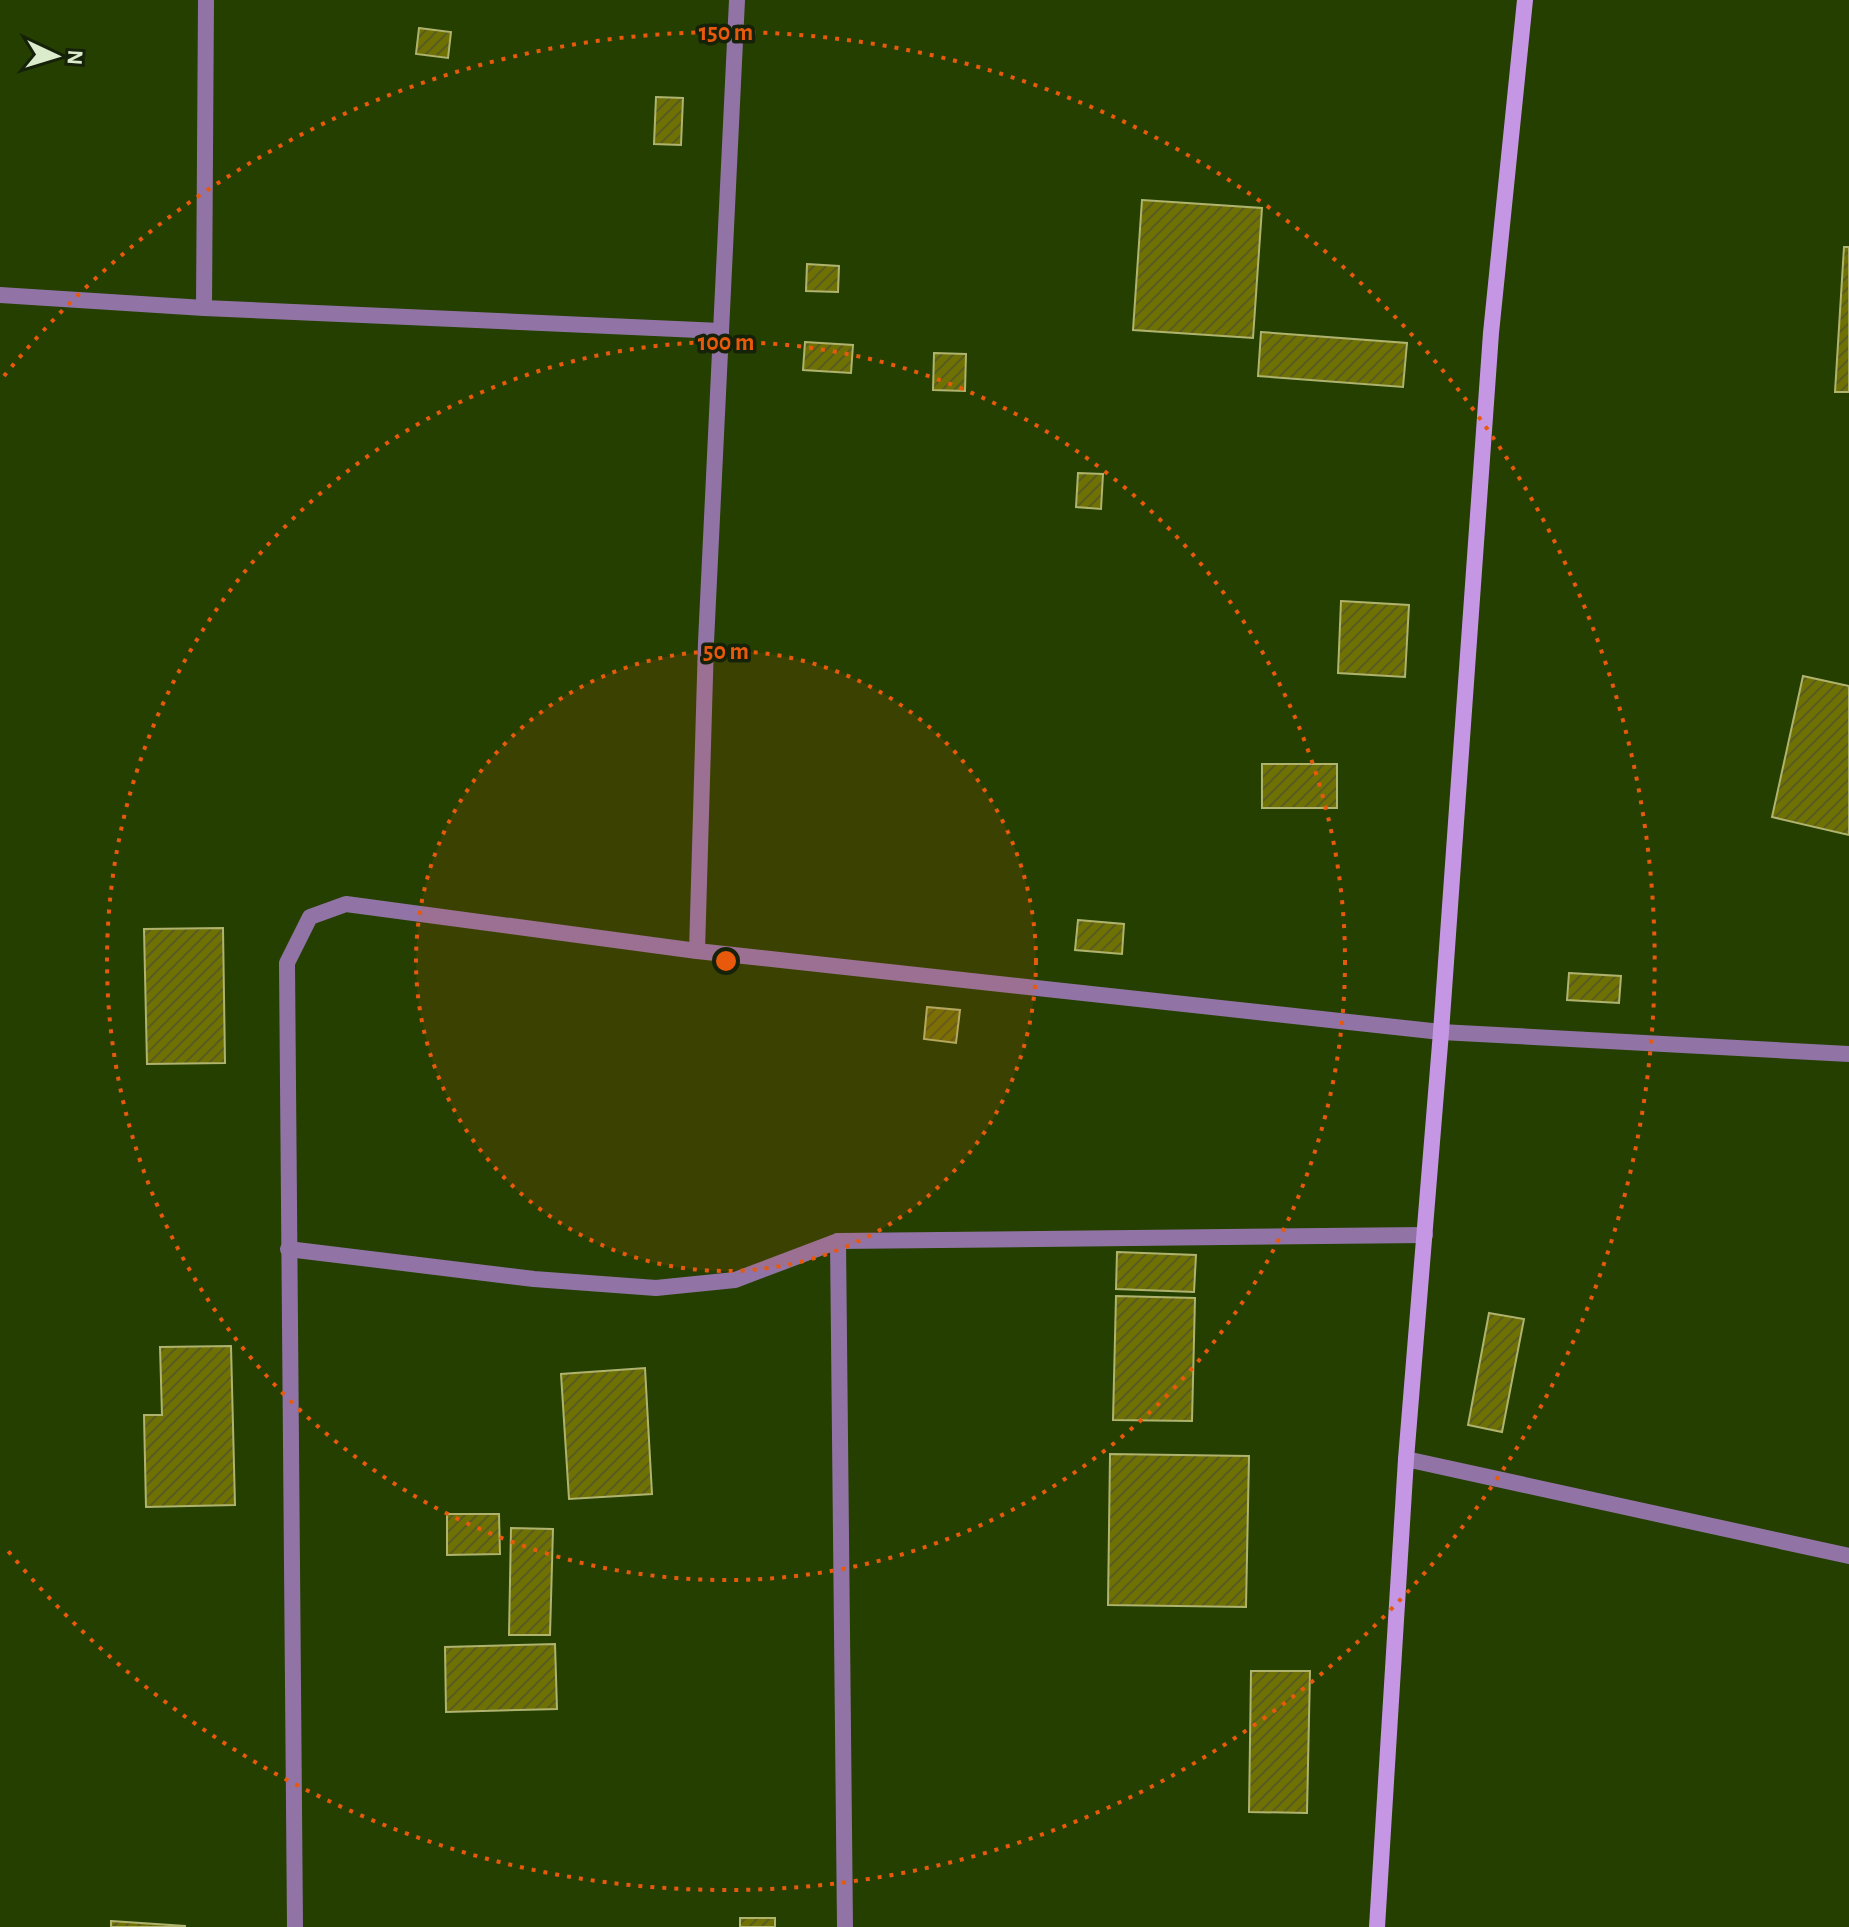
<svg xmlns="http://www.w3.org/2000/svg" width="1849" height="1927" viewBox="0 0 1849 1927" font-family="'Alegreya Sans',sans-serif">
  <style>
    .building { fill: url(#building-hatch); stroke: #afb36d; stroke-width: 2 }
    .lines { fill: none; stroke-linecap: round; stroke-linejoin: round }
    .street { stroke: #9174a5; stroke-width: 16 }
    .secondary { stroke: #c596e4; stroke-width: 16 }
    .ring { fill: none; stroke: #e8590c; stroke-width: 4; stroke-dasharray: 4 8 }
    .centre { fill: #e8590c; stroke: #152209; stroke-width: 4 }
    .ring-label { font-size: 24px; text-anchor: middle; font-weight: bold; fill: #e8590c; stroke: #152209; stroke-width: 7; stroke-linejoin: round; paint-order: stroke }
  </style>
  <defs>
    <pattern id="building-hatch" width="6" height="6" patternUnits="userSpaceOnUse" patternTransform="scale(2)"><rect width="6" height="6" fill="#6f7203"/><path d="M-1 1l2-2M0 6l6-6M5 7l2-2" fill="none" stroke="#585c20"/></pattern>
  </defs>
  <rect width="100%" height="100%" fill="#243f00"/>
  <g class="building">
    <polygon points="419,28 451,32 448,58 416,54"/>
    <polygon points="656,97 683,98 681,145 654,144"/>
    <polygon points="1142,200 1262,208 1253,338 1133,330"/>
    <polygon points="1844,247 1849,247 1849,392 1835,392"/>
    <polygon points="807,264 839,266 838,292 806,291"/>
    <polygon points="1261,332 1407,343 1403,387 1258,376"/>
    <polygon points="805,342 853,345 851,373 803,370"/>
    <polygon points="934,353 966,354 965,391 933,390"/>
    <polygon points="1078,473 1103,474 1101,509 1076,507"/>
    <polygon points="1341,601 1409,605 1405,677 1338,673"/>
    <polygon points="1803,676 1849,686 1849,835 1772,817"/>
    <rect x="1262" y="764" width="75" height="44"/>
    <polygon points="1078,920 1124,924 1122,954 1075,950"/>
    <polygon points="223,928 225,1063 147,1064 144,929"/>
    <polygon points="1569,973 1621,976 1619,1003 1567,1000"/>
    <polygon points="927,1007 960,1010 956,1043 924,1039"/>
    <polygon points="1117,1252 1196,1255 1194,1292 1116,1289"/>
    <polygon points="1116,1296 1195,1298 1192,1421 1113,1420"/>
    <polygon points="1489,1313 1524,1319 1502,1432 1468,1425"/>
    <polygon points="231,1346 235,1505 146,1507 144,1415 162,1415 160,1347"/>
    <polygon points="645,1368 652,1494 569,1499 561,1374"/>
    <polygon points="1110,1454 1249,1456 1246,1607 1108,1605"/>
    <polygon points="447,1514 499,1514 500,1554 447,1555"/>
    <polygon points="511,1528 553,1529 550,1635 509,1635"/>
    <polygon points="555,1644 557,1709 446,1712 445,1647"/>
    <polygon points="1251,1671 1310,1671 1307,1813 1249,1812"/>
    <rect x="740" y="1918" width="35" height="9"/>
    <polygon points="111,1921 185,1926 185,1927 111,1927"/>
  </g>
  <g class="lines">
    <g class="street">
      <polyline points="0,295 204,308 721,331"/>
      <polyline points="204,308 206,0"/>
      <polyline points="697,951 706,642 737,0"/>
      <polyline points="838,1241 845,1927"/>
      <polyline points="288,1249 534,1279 656,1288 735,1280 838,1241 1425,1235"/>
      <polyline points="1406,1459 1849,1556"/>
      <polyline points="295,1927 287,963 310,917 346,904 697,951 1441,1032 1849,1054"/>
    </g>
    <polyline class="secondary" points="1377,1927 1406,1459 1441,1032 1491,333 1525,0"/>
  </g>
  <circle cx="726" cy="961" r="310" fill="#e8590c" fill-opacity=".12"/>
  <g class="ring">
    <circle cx="726" cy="961" r="310"/>
    <circle cx="726" cy="961" r="619"/>
    <path d="M4 376A929 929 0 1 1 4 1546"/>
  </g>
  <circle cx="726" cy="961" r="12" class="centre"/>
  <g class="ring-label">
    <text x="726" y="40">150 m</text>
    <text x="726" y="350">100 m</text>
    <text x="726" y="659">50 m</text>
  </g>
  <g transform="translate(56 56) rotate(94)" stroke="#152209" stroke-width="6" paint-order="stroke">
  <path d="M0-6L14 30L0 20L-14 30Z" fill="#dbeccd"/>
  <text y="-12" font-size="22" font-weight="bold" text-anchor="middle" fill="#dbeccd">N</text>
  </g>
</svg>
